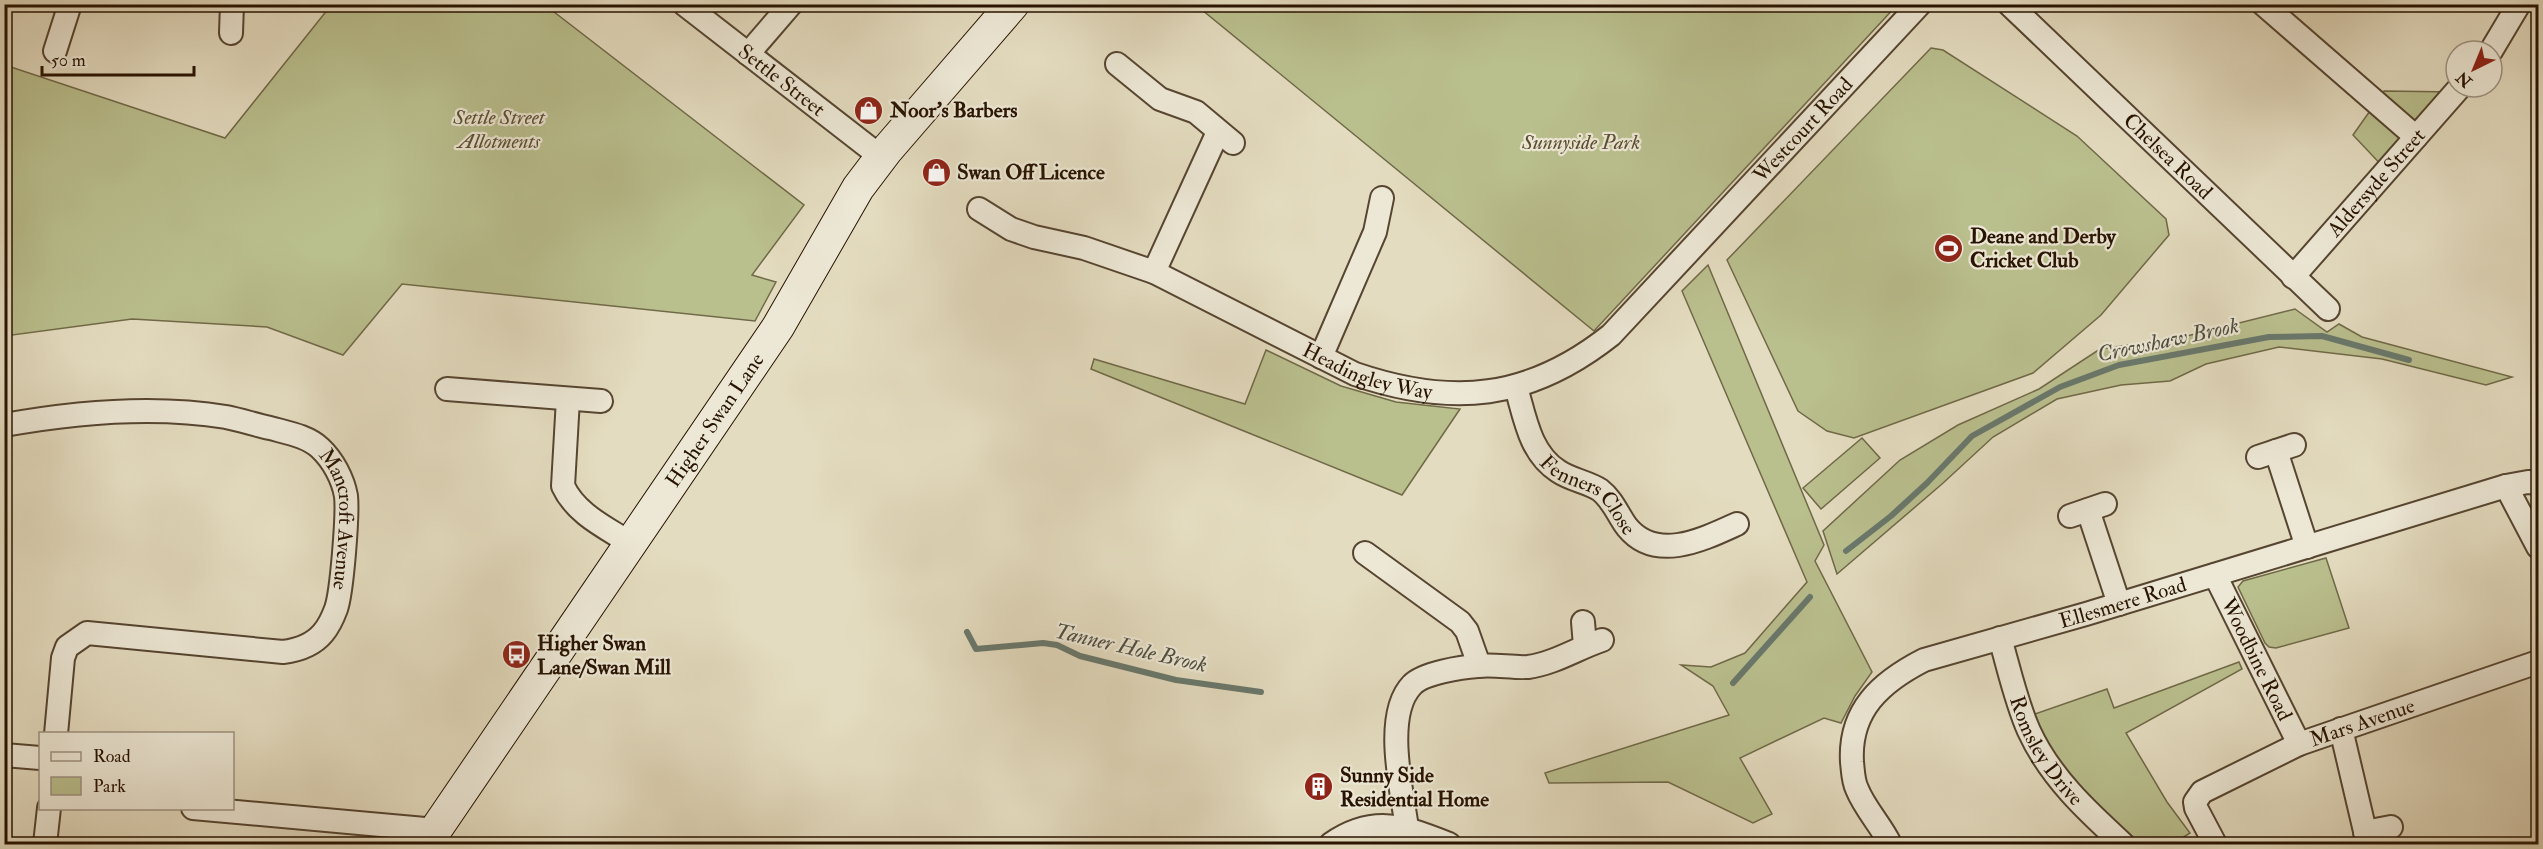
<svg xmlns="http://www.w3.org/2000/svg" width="2543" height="849" viewBox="0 0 2543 849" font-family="'IM FELL Double Pica',serif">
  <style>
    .green { fill: #babf8e; stroke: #706948; stroke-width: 1.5 }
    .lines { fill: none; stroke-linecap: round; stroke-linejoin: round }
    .stream { stroke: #69786c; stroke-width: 6 }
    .street-casing { stroke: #564531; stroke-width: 26 }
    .secondary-casing { stroke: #271301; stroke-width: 34 }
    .street { stroke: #ede8d6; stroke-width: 22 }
    .secondary { stroke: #ede8d6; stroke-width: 32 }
    .labels { text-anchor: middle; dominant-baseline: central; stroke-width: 4.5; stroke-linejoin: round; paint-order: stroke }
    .street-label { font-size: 21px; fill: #271301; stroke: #ede8d6 }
    .poi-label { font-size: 21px; font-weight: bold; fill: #271301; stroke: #ede8d6; text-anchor: start }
    .park-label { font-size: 21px; font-style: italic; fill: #5a4f32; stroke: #ede8d6 }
    .water-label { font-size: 22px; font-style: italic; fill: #4e4e40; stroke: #ede8d6 }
  </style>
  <rect width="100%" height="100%" fill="#e4dcc0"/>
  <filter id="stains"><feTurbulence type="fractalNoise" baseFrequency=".00333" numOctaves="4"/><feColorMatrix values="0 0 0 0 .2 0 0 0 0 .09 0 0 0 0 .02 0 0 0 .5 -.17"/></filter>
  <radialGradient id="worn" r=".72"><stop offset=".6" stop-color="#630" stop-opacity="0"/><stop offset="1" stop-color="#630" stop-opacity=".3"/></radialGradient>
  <g class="green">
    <polygon points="332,4 545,5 804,205 752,275 776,282 755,321 402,284 343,355 267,327 132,319 5,336 5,65 225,138"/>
    <polygon points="1196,5 1897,5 1594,331"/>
    <polygon points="1931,48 1943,50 2077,136 2166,219 2169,235 2101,315 2033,373 1854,438 1827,431 1798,411 1727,260"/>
    <polygon points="2384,91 2455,92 2386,170 2353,135"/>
    <polygon points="1708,265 1824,545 1815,561 1872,672 1855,696 1841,723 1824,718 1740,758 1772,814 1753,823 1668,782 1549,783 1545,773 1729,715 1713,686 1681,665 1711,667 1745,653 1807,582 1682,291"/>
    <polygon points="2295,309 2327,332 2339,324 2362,337 2512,377 2486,385 2382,359 2279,347 2206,364 2170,381 2121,385 2057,399 1993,437 1942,484 1837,574 1823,531 1900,460 1958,425 2039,389 2100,349 2179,338"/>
    <polygon points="1266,350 1341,386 1396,402 1460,409 1402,495 1091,369 1094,359 1245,404"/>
    <polygon points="1862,438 1880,458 1821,509 1803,488"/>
    <polygon points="2326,558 2349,628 2276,648 2269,647 2265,643 2238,587 2243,581"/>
    <polygon points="2239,662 2242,669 2126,733 2167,802 2190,833 2173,844 2135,844 2083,799 2068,782 2032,715 2107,689 2114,708"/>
  </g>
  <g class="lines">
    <g class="stream">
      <polyline points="1846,551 1891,516 1927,483 1972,436 2060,387 2119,365 2269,337 2322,336 2409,360"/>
      <polyline points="967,632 976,649 1043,643 1057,645 1080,656 1176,680 1261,692"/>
      <polyline points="1733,683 1810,597"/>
    </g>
    <defs>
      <g id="street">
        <path id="s1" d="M684,4l197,153"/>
        <path id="s2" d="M2009,4l319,305"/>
        <polyline points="2263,4 2416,137"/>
        <polyline points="231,33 232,4"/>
        <polyline points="55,51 70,4"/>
        <polyline points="2491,51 2519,4"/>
        <polyline points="748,54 791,4"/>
        <polyline points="1117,64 1160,99 1196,112 1233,143"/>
        <path id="s3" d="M979,209l32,20 23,8 50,11 70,24 201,102c97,33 174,26 256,-39l309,-331"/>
        <polyline points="1154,272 1218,132"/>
        <path id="s4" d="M2293,277l167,-190"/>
        <polyline points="1321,357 1375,232 1382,198"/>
        <path id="s5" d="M1516,387c9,31 14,66 42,84 13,9 30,11 42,19 13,10 18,25 27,37 29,36 77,12 110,-3"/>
        <polyline points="447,389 601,401"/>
        <path d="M568,399l-5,87c13,28 42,41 67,57"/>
        <path id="s6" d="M4,425c72,-13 150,-20 222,-8 15,3 30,8 44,11 18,5 37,8 50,20 13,12 23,31 26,48 2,18 -4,96 -10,113 -3,8 -7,17 -13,24 -10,12 -24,17 -40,19l-196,-19 -20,14 -4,11 -7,76"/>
        <polyline points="2276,451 2307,547"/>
        <polyline points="2258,457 2294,445"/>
        <polyline points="2506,486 2538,547"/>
        <polyline points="2088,510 2119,604"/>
        <polyline points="2070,516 2105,504"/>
        <polyline points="1365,553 1460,622 1467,631 1479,665"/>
        <path id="s7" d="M2215,575l84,169"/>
        <polyline points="1583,622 1585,646"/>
        <path id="s8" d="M2000,638c9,31 16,64 29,93 21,46 58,80 94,113"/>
        <polyline points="2341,729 2368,844"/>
        <polyline points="4,755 40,758"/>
        <polyline points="193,808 436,830"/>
        <path d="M1407,828c-5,-37 -24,-113 5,-143 11,-12 50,-18 66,-19 16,-2 34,2 50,1 25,-3 50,-19 74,-27"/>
        <polyline points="2365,832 2391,827"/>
        <polyline points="45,844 49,808"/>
        <path d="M1331,844c43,-30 75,-17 118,0"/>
        <path id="s9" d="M1890,844c-9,-19 -25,-35 -33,-55 -4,-8 -4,-18 -5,-27 -3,-52 29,-80 72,-102l162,-46 420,-128 22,-4 10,1"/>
        <path id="s10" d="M2215,844l-19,-36 -1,-6 7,-10 97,-48 239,-82"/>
      </g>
      <g id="secondary">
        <path id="s11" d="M426,844l352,-517 80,-139 28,-37 127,-147"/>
      </g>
    </defs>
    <use href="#street" class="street-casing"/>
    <use href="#secondary" class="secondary-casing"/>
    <use href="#street" class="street"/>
    <use href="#secondary" class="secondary"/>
  </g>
  <defs>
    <symbol id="shop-disc" viewBox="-11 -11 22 22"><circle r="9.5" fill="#8f2418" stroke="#ede8d6"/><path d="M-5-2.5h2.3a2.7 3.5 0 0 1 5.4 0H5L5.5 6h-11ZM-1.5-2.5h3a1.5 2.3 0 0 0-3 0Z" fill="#fff"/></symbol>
    <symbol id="stadium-disc" viewBox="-11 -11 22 22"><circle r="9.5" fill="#8f2418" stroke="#ede8d6"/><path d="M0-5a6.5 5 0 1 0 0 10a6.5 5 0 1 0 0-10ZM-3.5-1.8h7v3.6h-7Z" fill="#fff"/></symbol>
    <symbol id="bus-disc" viewBox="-11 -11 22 22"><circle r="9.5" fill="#8f2418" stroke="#ede8d6"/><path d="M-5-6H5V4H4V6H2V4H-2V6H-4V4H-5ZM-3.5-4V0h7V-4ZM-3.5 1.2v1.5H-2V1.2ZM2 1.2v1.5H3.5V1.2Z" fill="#fff"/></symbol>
    <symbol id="building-disc" viewBox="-11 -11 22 22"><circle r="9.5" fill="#8f2418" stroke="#ede8d6"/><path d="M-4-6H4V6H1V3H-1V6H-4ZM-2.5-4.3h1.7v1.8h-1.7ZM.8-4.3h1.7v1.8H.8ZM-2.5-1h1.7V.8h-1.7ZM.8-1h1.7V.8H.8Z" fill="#fff"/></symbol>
  </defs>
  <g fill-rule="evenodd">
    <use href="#shop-disc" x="852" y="94" width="33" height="33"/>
    <use href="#shop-disc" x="920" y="156" width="33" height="33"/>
    <use href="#stadium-disc" x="1932" y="232" width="33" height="33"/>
    <use href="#bus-disc" x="500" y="638" width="33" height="33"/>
    <use href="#building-disc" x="1302" y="770" width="33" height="33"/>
  </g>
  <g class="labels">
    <g class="street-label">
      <text stroke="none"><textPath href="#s1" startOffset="124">Settle Street</textPath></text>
      <text stroke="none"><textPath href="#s3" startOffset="966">Westcourt Road</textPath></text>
      <text stroke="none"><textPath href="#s2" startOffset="220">Chelsea Road</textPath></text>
      <text stroke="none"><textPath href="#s4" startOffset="126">Aldersyde Street</textPath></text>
      <text stroke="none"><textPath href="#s3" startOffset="424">Headingley Way</textPath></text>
      <text stroke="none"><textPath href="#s11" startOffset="513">Higher Swan Lane</textPath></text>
      <text stroke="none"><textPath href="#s5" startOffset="136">Fenners Close</textPath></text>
      <text stroke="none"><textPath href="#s6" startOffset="400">Mancroft Avenue</textPath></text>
      <text stroke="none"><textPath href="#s9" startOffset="432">Ellesmere Road</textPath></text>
      <text stroke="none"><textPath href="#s7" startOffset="94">Woodbine Road</textPath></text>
      <text stroke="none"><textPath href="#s10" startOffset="234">Mars Avenue</textPath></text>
      <text stroke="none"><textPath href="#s8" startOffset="123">Romsley Drive</textPath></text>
    </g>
    <g class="poi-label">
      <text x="890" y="110">Noor's Barbers</text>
      <text x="957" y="172">Swan Off Licence</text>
      <text x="1970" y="236">Deane and Derby<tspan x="1970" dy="24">Cricket Club</tspan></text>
      <text x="537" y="643">Higher Swan<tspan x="537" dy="24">Lane/Swan Mill</tspan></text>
      <text x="1340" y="775">Sunny Side<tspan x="1340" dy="24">Residential Home</tspan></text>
    </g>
    <g class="park-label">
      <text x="499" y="117">Settle Street<tspan x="499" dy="24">Allotments</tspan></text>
      <text x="1581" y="142">Sunnyside Park</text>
    </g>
    <g class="water-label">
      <text transform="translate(2168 340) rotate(-12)">Crowshaw Brook</text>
      <text transform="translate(1131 648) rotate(13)">Tanner Hole Brook</text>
    </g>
  </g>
  <rect width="2543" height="849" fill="none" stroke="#e4dcc0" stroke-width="24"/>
  <rect x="6" y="6" width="2531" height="837" fill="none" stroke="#271301" stroke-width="3"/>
  <rect x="12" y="12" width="2519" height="825" fill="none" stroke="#271301" stroke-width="1.5"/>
  <rect x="39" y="732" width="195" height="78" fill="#ede8d6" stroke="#9e9381" stroke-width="1.5"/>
  <rect x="51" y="752" width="30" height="9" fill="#ede8d6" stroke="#9e9381" stroke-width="1.5"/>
  <text x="93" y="762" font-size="18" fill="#271301">Road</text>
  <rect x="51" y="777" width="30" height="18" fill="#babf8e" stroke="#9e9381" stroke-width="1.5"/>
  <text x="93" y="792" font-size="18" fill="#271301">Park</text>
  <g transform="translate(2474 69) rotate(223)"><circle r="28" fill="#ede8d6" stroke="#9e9381" stroke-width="1.5"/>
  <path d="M0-4.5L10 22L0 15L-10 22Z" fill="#8f2418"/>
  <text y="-9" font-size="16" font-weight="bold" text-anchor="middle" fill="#271301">N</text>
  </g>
  <path d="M42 66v9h152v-9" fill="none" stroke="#271301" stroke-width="3"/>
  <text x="51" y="66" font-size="18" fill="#271301" stroke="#ede8d6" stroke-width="4.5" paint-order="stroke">50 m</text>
  <rect width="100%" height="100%" filter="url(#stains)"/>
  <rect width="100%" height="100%" fill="url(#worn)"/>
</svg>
